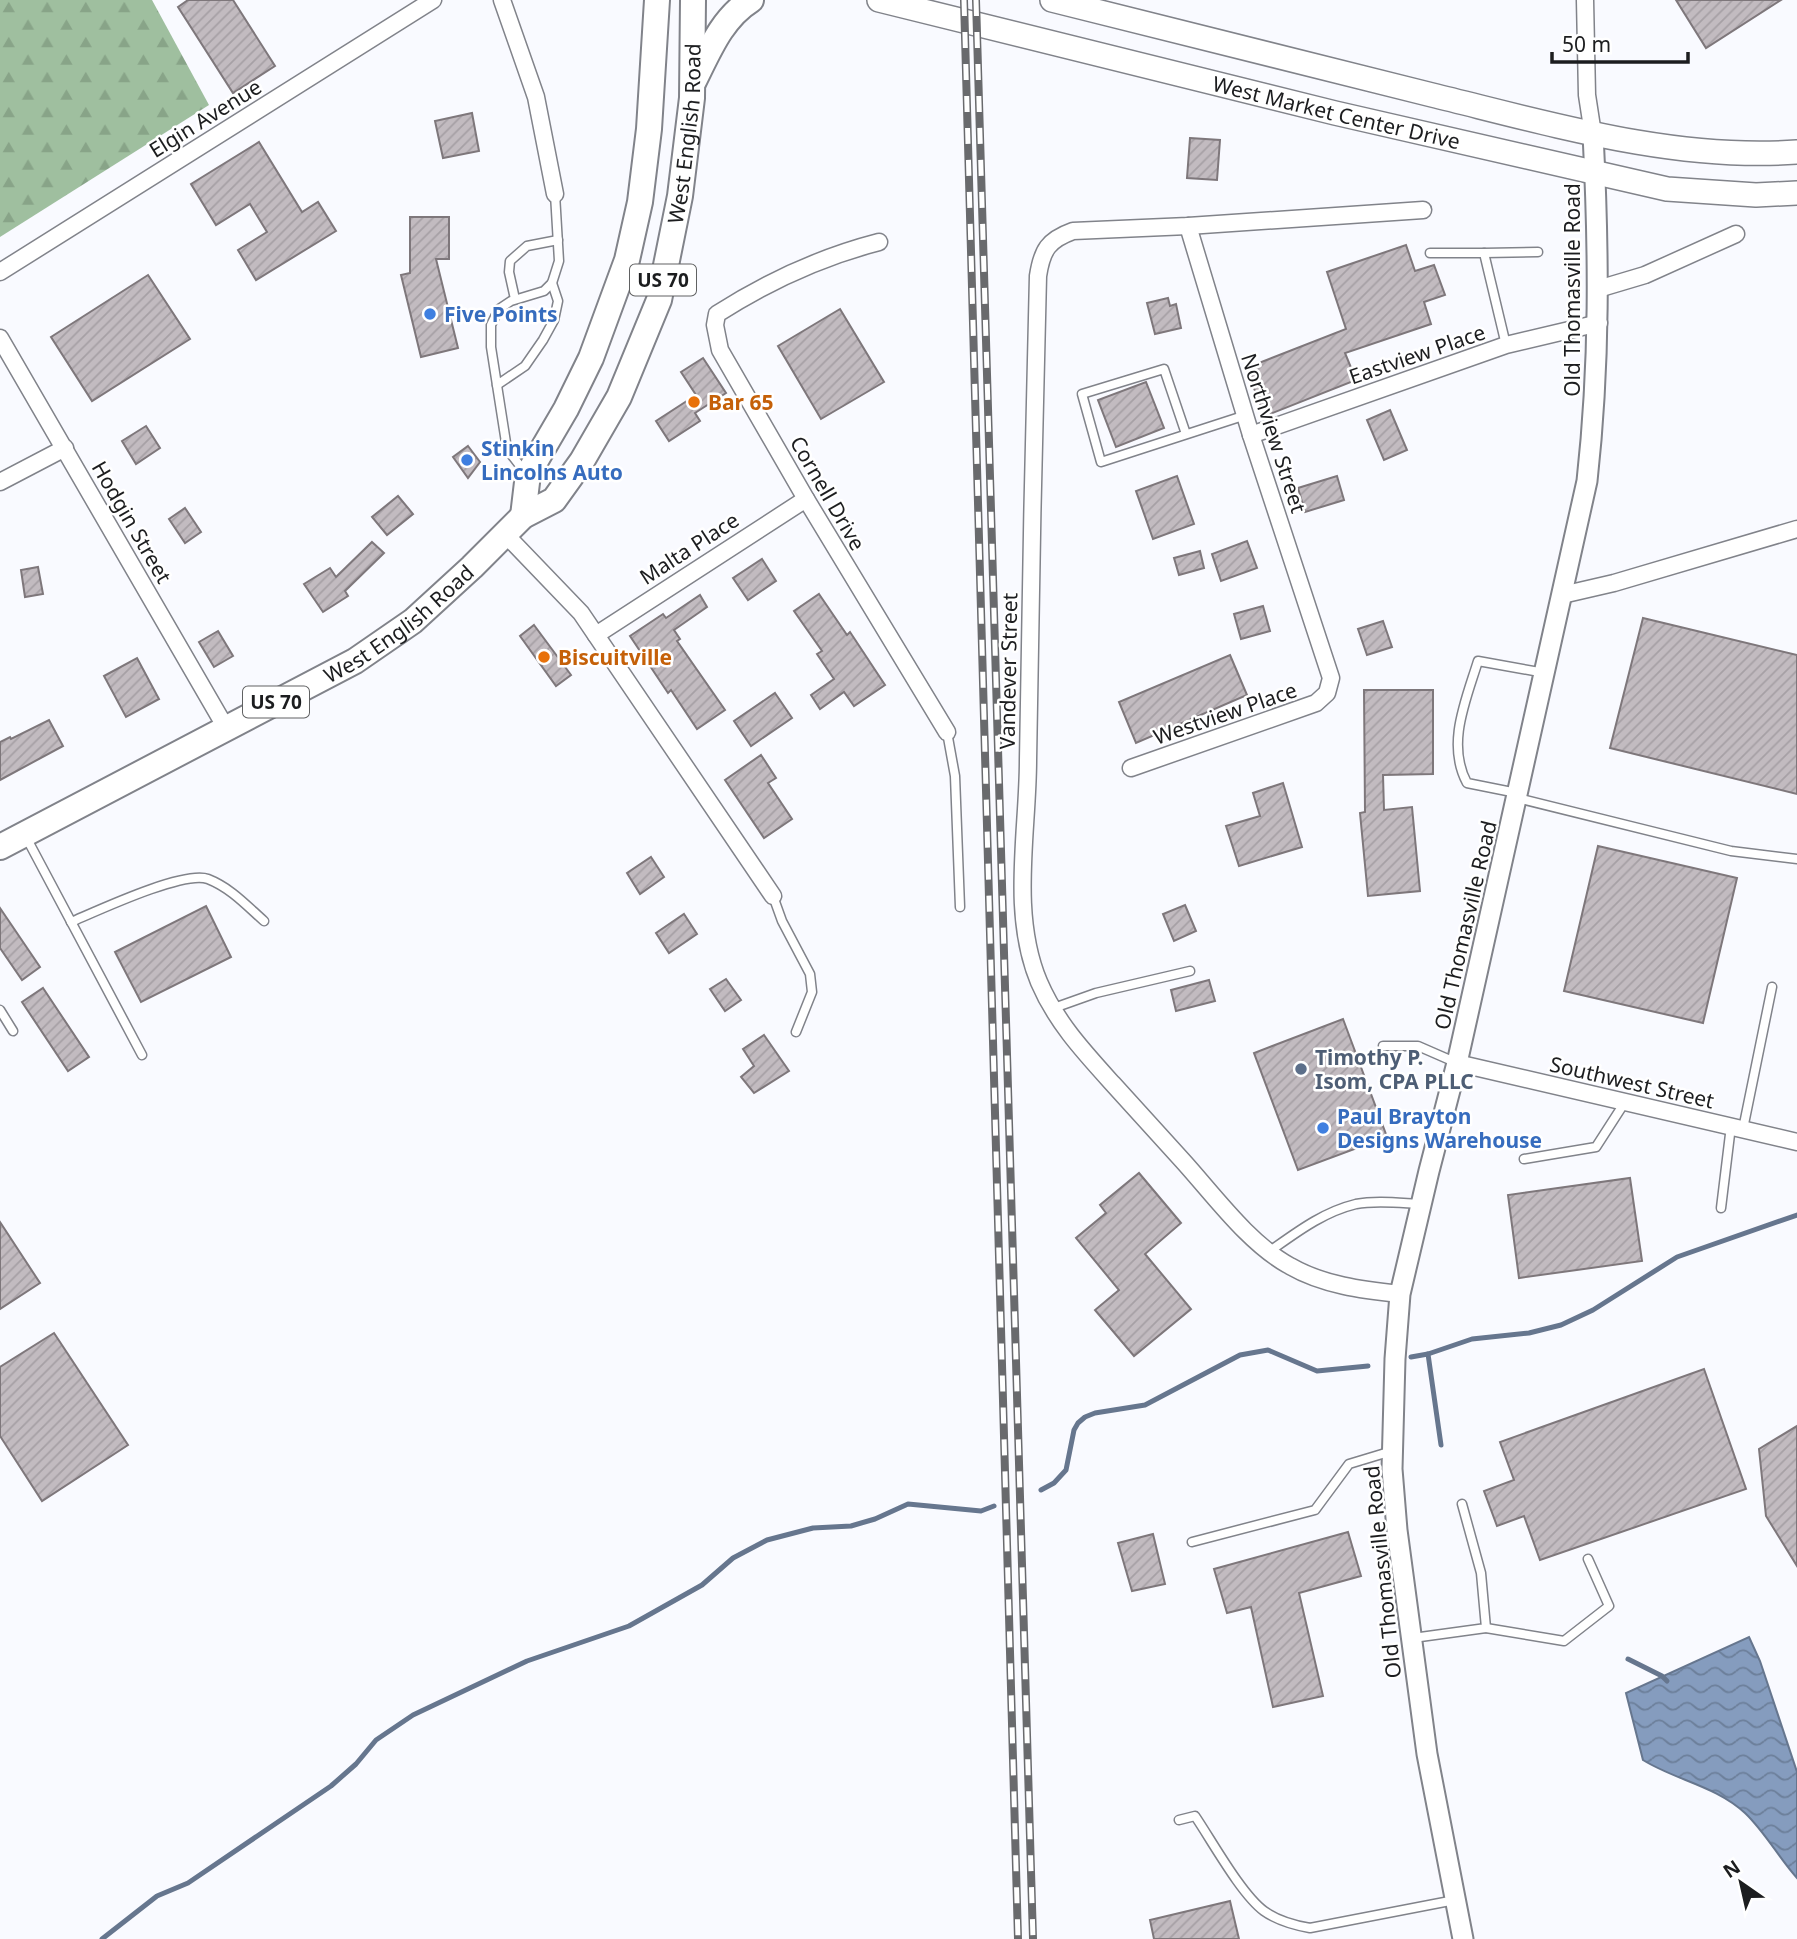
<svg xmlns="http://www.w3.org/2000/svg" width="1797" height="1939" viewBox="0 0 1797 1939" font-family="'Noto Sans',sans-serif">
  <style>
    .forest { fill: url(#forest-firs) }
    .water { fill: url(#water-waves); stroke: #66768e; stroke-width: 2 }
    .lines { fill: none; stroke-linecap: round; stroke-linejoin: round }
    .stream { stroke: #66768e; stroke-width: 5 }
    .building { fill: url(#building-hatch); stroke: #7e777b; stroke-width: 2 }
    .service-casing { stroke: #81838a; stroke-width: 11 }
    .minor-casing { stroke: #81838a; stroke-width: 19 }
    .tertiary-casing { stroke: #81838a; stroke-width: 23 }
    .secondary-casing { stroke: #81838a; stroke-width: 26 }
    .primary-casing { stroke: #81838a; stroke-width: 28 }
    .service { stroke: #fff; stroke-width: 8 }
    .minor { stroke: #fff; stroke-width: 16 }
    .tertiary { stroke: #fff; stroke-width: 19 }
    .secondary { stroke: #fff; stroke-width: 23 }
    .primary { stroke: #fff; stroke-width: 24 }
    .rail-casing { stroke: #696a6d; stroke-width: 8 }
    .rail { stroke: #fff; stroke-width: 5; stroke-dasharray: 16; stroke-linecap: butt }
    .shop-dot { fill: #3f7fe0; stroke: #fff; stroke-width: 2.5 }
    .food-dot { fill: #e8710a; stroke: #fff; stroke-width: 2.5 }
    .service-dot { fill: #5c6f8a; stroke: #fff; stroke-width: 2.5 }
    .labels { text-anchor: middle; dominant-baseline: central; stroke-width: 5; stroke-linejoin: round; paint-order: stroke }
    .shield { fill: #fff; stroke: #606162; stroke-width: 2 }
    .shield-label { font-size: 19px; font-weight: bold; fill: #1c1d1f }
    .street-label { font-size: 21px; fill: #1c1d1f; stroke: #fff }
    .shop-label { font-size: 21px; font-weight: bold; fill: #366cbe; stroke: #fff; text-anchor: start }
    .food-label { font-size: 21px; font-weight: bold; fill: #c56008; stroke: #fff; text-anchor: start }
    .service-label { font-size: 21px; font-weight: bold; fill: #4e5e75; stroke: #fff; text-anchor: start }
  </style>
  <defs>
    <pattern id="forest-firs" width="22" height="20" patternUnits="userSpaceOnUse" patternTransform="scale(1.75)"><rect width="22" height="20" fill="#9fbf9f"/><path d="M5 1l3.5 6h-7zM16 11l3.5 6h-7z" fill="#88a488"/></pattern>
    <pattern id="water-waves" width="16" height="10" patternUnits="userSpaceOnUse" patternTransform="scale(1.75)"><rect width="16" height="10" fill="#859cbe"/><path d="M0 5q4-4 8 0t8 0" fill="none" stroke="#6c7f9a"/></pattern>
    <pattern id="building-hatch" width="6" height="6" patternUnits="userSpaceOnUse" patternTransform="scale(1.75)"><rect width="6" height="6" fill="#c2bbc0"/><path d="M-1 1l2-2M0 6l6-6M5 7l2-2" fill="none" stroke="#a6a0a5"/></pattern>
  </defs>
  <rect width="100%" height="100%" fill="#f9faff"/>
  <polygon class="forest" points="0,0 152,0 209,105 0,237"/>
  <path class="water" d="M1749,1637l11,24 37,111v106c-18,-20 -32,-46 -52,-65 -29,-27 -70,-33 -102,-53l-17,-67z"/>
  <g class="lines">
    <g class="stream">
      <polyline points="1428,1354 1441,1445"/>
      <polyline points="1411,1357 1428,1354 1472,1339 1529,1333 1561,1325 1593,1310 1677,1257 1797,1215"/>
      <polyline points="1041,1490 1054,1483 1066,1470 1074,1430 1078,1423 1085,1417 1095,1413 1145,1405 1240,1355 1268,1350 1317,1371 1368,1366"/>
      <polyline points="1628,1659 1662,1676 1667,1681"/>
      <polyline points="102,1939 157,1896 188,1883 331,1786 356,1764 376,1740 413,1715 527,1661 629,1626 702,1585 733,1558 767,1540 813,1528 851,1526 875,1519 908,1504 981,1511 994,1506"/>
    </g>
  </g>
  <g class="building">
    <polygon points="188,0 233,0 275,66 233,93 178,7"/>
    <polygon points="1676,0 1781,0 1706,48"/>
    <polygon points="472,113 479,151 443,158 435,121"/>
    <polygon points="1190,138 1220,140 1217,180 1187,178"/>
    <polygon points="259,142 302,212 318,202 336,231 256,280 238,250 267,232 250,204 216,225 191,184"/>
    <polygon points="410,217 449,217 449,259 436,259 458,348 421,357 401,275 410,273"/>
    <polygon points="1406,245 1415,271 1434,265 1445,295 1424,302 1431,324 1345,353 1356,380 1265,416 1246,368 1346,329 1327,272"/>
    <polygon points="148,275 190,339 92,401 51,337"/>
    <polygon points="1168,298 1170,306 1176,304 1181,328 1155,334 1147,303"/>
    <polygon points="840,309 884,382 821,419 778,346"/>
    <polygon points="703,358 726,393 695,413 700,421 669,441 656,421 696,395 681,372"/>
    <polygon points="1146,382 1164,428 1116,447 1098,400"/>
    <polygon points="1390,410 1407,450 1384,460 1367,420"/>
    <polygon points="146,426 160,448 136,464 122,441"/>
    <polygon points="468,446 480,462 468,478 453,457"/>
    <polygon points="1177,476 1194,524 1153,539 1136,491"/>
    <polygon points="1337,476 1344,500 1305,512 1298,488"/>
    <polygon points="398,496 413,514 387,535 372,517"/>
    <polygon points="185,508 201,532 185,543 169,519"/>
    <polygon points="1247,541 1257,568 1221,581 1212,554"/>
    <polygon points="372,542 384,553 345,591 348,596 323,612 304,584 330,568 336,577"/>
    <polygon points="1200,551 1204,568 1179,575 1174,558"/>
    <polygon points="762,559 776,581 748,600 733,578"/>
    <polygon points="38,567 43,594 25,597 21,570"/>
    <polygon points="819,594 847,635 850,632 885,685 854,706 844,692 820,709 811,695 834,679 817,654 822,651 794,611"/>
    <polygon points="700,595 707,607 674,630 680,639 677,641 725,710 697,729 671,690 668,693 630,636 663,614 666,618"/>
    <polygon points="1263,606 1270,631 1241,639 1234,614"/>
    <polygon points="1643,618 1797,655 1797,794 1610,748"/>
    <polygon points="1383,621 1392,647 1367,655 1358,629"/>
    <polygon points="534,625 571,675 556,686 520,636"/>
    <polygon points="218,631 233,656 214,667 199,642"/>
    <polygon points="1230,655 1247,695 1136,743 1119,702"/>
    <polygon points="137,658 159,699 126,717 104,676"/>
    <polygon points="1364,690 1433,690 1433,774 1383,775 1384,810 1412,807 1420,891 1368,896 1360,813 1365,812"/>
    <polygon points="775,693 792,718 751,746 734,721"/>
    <polygon points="49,720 63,746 0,780 0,742 10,737 11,739"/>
    <polygon points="761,755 776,778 768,783 792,819 764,838 725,780"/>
    <polygon points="1283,783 1302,847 1239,866 1226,826 1260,816 1253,793"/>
    <polygon points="1598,846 1737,878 1703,1023 1564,991"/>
    <polygon points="651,857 664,877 640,894 627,873"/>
    <polygon points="1185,905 1196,931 1174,941 1163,914"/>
    <polygon points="206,906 231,957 141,1002 115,952"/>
    <polygon points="0,908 40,967 22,980 0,948"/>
    <polygon points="684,914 697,934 669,953 656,933"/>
    <polygon points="726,979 741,1000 725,1011 710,989"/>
    <polygon points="1209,980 1215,1001 1176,1011 1171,990"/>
    <polygon points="43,988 89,1057 68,1071 22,1002"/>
    <polygon points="1343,1019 1387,1137 1298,1170 1254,1053"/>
    <polygon points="764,1035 789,1071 754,1093 741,1077 754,1066 743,1049"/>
    <polygon points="1139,1173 1181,1223 1145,1254 1191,1309 1134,1356 1095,1310 1119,1290 1076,1238 1106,1213 1100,1205"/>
    <polygon points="1630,1178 1642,1261 1519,1278 1508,1195"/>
    <polygon points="0,1222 40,1283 0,1309"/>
    <polygon points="54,1333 128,1445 42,1501 0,1436 0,1367"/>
    <polygon points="1704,1369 1746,1489 1540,1560 1524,1516 1497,1526 1484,1491 1514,1480 1500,1442"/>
    <polygon points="1797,1426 1797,1566 1766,1516 1759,1449"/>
    <polygon points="1348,1532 1361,1576 1299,1593 1323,1696 1273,1707 1251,1607 1227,1613 1214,1569"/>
    <polygon points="1153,1534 1165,1584 1132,1591 1118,1543"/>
    <polygon points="1230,1901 1239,1939 1154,1939 1150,1920"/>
  </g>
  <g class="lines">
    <defs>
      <g id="service">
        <polyline points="1430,253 1484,253 1506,345"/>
        <polyline points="1484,253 1538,252"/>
        <polyline points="515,299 509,272 510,261 527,246 558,240"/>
        <polyline points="497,385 525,366 543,340 554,320 558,301 552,283"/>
        <polyline points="1186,434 1164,369 1082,394 1101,462 1246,415"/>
        <polyline points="524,471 507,449 491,347 491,325 499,309 511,301 544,291 552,283 559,261 555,194"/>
        <polyline points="947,732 955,776 960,907"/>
        <path d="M1517,793l-50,-10c-21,-39 -1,-83 11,-122l67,12"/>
        <polyline points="1517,798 1731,851 1797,859"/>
        <polyline points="26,837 142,1055"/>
        <polyline points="773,896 782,921 810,974 812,992 796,1032"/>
        <path d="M71,922c26,-11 113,-52 137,-43 23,9 39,27 56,42"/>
        <polyline points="1051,1009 1096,993 1190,971"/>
        <polyline points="0,1010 13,1031"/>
        <polyline points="1383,1046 1418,1046 1457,1063"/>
        <polyline points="1743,1129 1772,987"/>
        <polyline points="1524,1159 1596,1147 1625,1102"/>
        <polyline points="1721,1208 1731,1126"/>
        <path d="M1270,1251c27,-19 53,-39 86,-47 20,-4 44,-1 65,0"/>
        <polyline points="1192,1542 1315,1510 1349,1464 1392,1451"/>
        <polyline points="1486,1628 1564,1641 1609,1606 1588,1559"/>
        <polyline points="1413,1638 1486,1628 1481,1573 1462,1504"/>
        <path d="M1179,1820l16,-4c17,25 46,78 69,95 14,10 29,14 46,17l145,-28"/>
      </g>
      <g id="minor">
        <polyline points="502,0 536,97 555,194"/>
        <polyline points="1585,0 1587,95 1593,134"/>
        <path d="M879,242c-58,15 -112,40 -162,72l-2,11 5,25 86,149 141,233"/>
        <polyline points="0,272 433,0"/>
        <polyline points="1598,289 1645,275 1736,234"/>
        <polyline points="0,338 226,728"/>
        <polyline points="1251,435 1506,345 1599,323"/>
        <polyline points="0,482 65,448"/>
        <polyline points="506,535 581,613 773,896"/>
        <polyline points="1562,595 1614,583 1797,529"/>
        <polyline points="596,635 806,499"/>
        <polyline points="1131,768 1316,703 1327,693 1331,678 1251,435 1188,226"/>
        <polyline points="1457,1063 1797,1142"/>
        <path d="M1400,1294c-38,-4 -77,-9 -110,-28 -41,-22 -77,-72 -108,-106 -23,-25 -46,-51 -69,-76 -29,-32 -57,-62 -74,-102 -29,-69 -11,-150 -11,-222 2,-161 6,-323 10,-484 4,-26 10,-36 35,-45l115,-5 235,-16"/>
      </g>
      <path id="tertiary" d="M1463,1939l-36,-185 -30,-224 -5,-61 3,-110 5,-65 29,-123 28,-108 130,-582c13,-117 12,-228 6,-347"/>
      <g id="secondary">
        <path id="s1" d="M879,0l456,113 332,76 89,6 41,-2"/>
        <path d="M1052,0c127,32 254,63 380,95 119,29 242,66 365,57"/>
      </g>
      <g id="primary">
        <path d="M694,81c15,-30 28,-63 57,-81"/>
        <polyline points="523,516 528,474 566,409 591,358 627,260 640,202 649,129 657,0"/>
        <path id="s2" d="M0,847l355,-186 58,-40 59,-54 51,-51 31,-16 28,-39 37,-64 40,-97 21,-104 12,-98 1,-98"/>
      </g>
    </defs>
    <use href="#service" class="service-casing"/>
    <use href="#minor" class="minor-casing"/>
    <use href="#tertiary" class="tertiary-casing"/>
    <use href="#secondary" class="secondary-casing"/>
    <use href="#primary" class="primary-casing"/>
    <use href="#service" class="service"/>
    <use href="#minor" class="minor"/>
    <use href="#tertiary" class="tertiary"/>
    <use href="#secondary" class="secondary"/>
    <use href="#primary" class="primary"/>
    <defs>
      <g id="rail">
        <polyline points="964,0 1018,1939"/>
        <polyline points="976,0 1033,1939"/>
      </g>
    </defs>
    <use href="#rail" class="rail-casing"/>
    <use href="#rail" class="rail"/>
  </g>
  <g class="shop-dot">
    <circle cx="430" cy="314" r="7"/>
    <circle cx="467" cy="460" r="7"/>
    <circle cx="1323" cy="1128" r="7"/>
  </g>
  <g class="food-dot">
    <circle cx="694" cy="402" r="7"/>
    <circle cx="544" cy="657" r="7"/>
  </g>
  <circle class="service-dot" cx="1301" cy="1069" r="7"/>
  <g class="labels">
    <g class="shield">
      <rect x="630" y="264.5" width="66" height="31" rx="5"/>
      <rect x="243" y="686.5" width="66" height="31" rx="5"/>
    </g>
    <g class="shield-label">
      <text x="663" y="280">US 70</text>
      <text x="276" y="702">US 70</text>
    </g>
    <g class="street-label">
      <text stroke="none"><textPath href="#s1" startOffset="471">West Market Center Drive</textPath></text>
      <text transform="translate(205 118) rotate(-32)">Elgin Avenue</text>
      <text stroke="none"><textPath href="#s2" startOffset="1054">West English Road</textPath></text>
      <text transform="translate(1572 290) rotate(-90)">Old Thomasville Road</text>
      <text transform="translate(1417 354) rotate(-19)">Eastview Place</text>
      <text transform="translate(1274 433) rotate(72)">Northview Street</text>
      <text transform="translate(828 493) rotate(60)">Cornell Drive</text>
      <text transform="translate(132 522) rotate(60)">Hodgin Street</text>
      <text transform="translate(689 548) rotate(-33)">Malta Place</text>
      <text stroke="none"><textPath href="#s2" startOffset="458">West English Road</textPath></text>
      <text transform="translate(1008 671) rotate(-89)">Vandever Street</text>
      <text transform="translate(1225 713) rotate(-19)">Westview Place</text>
      <text transform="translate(1465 925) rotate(-77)">Old Thomasville Road</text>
      <text transform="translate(1632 1082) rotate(13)">Southwest Street</text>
      <text transform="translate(1382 1572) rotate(-96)">Old Thomasville Road</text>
    </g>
    <g class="shop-label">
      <text x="444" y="314">Five Points</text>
      <text x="481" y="448">Stinkin<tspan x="481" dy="24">Lincolns Auto</tspan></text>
      <text x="1337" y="1116">Paul Brayton<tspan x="1337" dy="24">Designs Warehouse</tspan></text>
    </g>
    <g class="food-label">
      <text x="708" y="402">Bar 65</text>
      <text x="558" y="657">Biscuitville</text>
    </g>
    <g class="service-label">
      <text x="1315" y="1057">Timothy P.<tspan x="1315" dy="24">Isom, CPA PLLC</tspan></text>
    </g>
  </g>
  <g transform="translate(1741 1883) rotate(326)" stroke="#ffffff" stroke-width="5" paint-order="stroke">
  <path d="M0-5L12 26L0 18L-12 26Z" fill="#1c1d1f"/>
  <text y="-10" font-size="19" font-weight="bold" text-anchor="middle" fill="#1c1d1f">N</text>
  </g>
  <path d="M1552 52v10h136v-10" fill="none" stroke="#1c1d1f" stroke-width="3.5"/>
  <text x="1562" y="52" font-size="21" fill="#1c1d1f" stroke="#ffffff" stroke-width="5" paint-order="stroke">50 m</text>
</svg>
